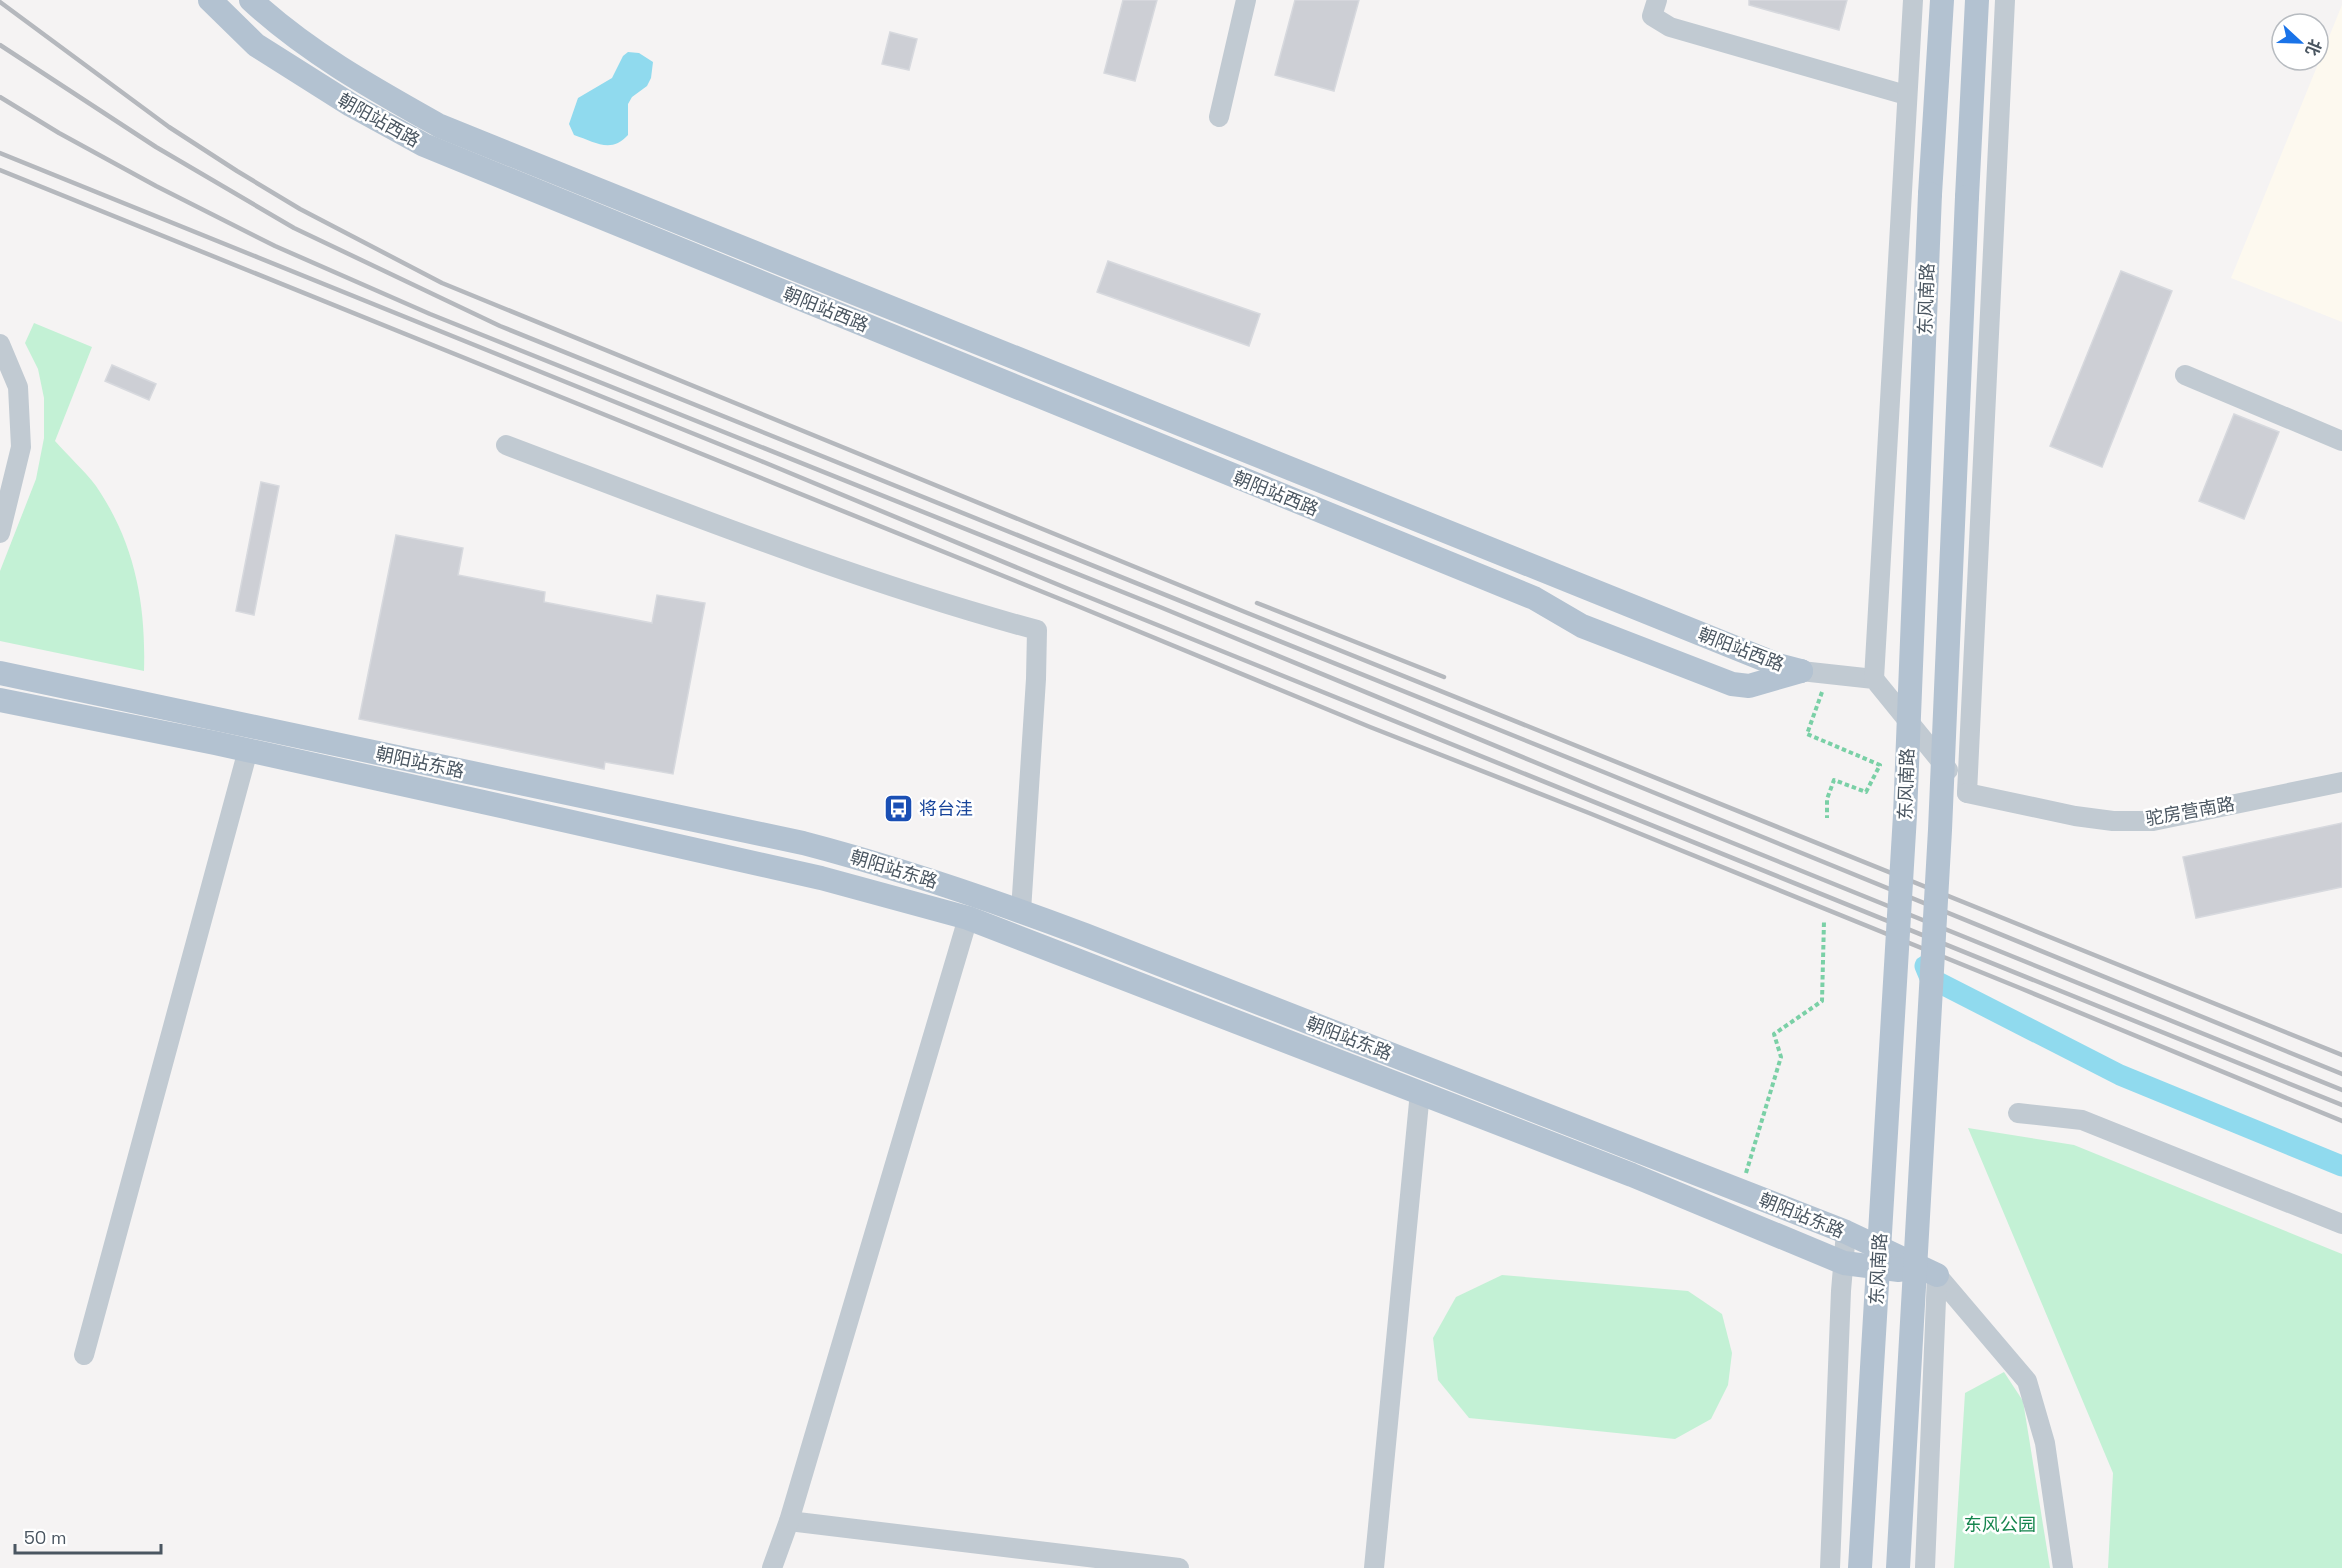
<svg xmlns="http://www.w3.org/2000/svg" width="2342" height="1568" viewBox="0 0 2342 1568" font-family="'Space Grotesk','Noto Sans SC',sans-serif">
  <style>
    .commercial { fill: #fdf9ef }
    .green { fill: #c3f1d5 }
    .water { fill: #90daee }
    .lines { fill: none; stroke-linecap: round; stroke-linejoin: round }
    .canal { stroke: #90daee; stroke-width: 21 }
    .building { fill: #cdcfd5; stroke: #d7d9de; stroke-width: 1.5 }
    .path { stroke: #7ad0a6; stroke-width: 4; stroke-dasharray: 4.5 3; stroke-linecap: butt }
    .minor { stroke: #c1cad2; stroke-width: 20 }
    .major { stroke: #b3c2d1; stroke-width: 24 }
    .rail { stroke: #b5b8bd; stroke-width: 4.5 }
    .major-bridge { stroke: #b3c2d1; stroke-width: 24 }
    .labels { text-anchor: middle; dominant-baseline: central; stroke-width: 5; stroke-linejoin: round; paint-order: stroke }
    .street-label { font-size: 18px; fill: #4a5661; stroke: #fff }
    .transit-label { font-size: 18px; fill: #164399; stroke: #fff; text-anchor: start }
    .park-label { font-size: 18px; fill: #17864f; stroke: #fff }
  </style>
  <rect width="100%" height="100%" fill="#f5f3f3"/>
  <polygon class="commercial" points="2342,5 2342,322 2231,278"/>
  <g class="green">
    <path d="M34,323l58,24 -37,94c13,15 29,29 41,45 39,57 50,118 48,185l-144,-30v-70l36,-92 8,-41v-40l-6,-29 -13,-26z"/>
    <polygon points="1968,1128 2074,1145 2342,1254 2342,1568 2108,1568 2113,1473"/>
    <polygon points="1502,1275 1688,1291 1722,1314 1732,1353 1728,1385 1711,1419 1675,1439 1469,1418 1438,1380 1433,1338 1456,1297"/>
    <polygon points="2004,1372 2023,1401 2050,1568 1954,1568 1965,1393"/>
  </g>
  <path class="water" d="M628,52l11,1 14,9 -2,16 -4,8 -15,11 -4,7v31c-17,19 -33,7 -54,0l-5,-11 9,-26 34,-20 11,-22z"/>
  <g class="lines">
    <polyline class="canal" points="1925,966 1930,978 2120,1075 2342,1166"/>
  </g>
  <g class="building">
    <polygon points="1123,0 1157,0 1135,81 1104,73"/>
    <polygon points="1295,0 1359,0 1334,91 1275,75"/>
    <polygon points="1749,0 1847,0 1839,30 1749,5"/>
    <polygon points="890,32 917,39 909,70 882,64"/>
    <polygon points="1108,261 1260,314 1249,346 1097,292"/>
    <polygon points="2121,271 2172,291 2102,467 2050,446"/>
    <polygon points="112,365 156,384 149,400 105,381"/>
    <polygon points="2234,414 2279,432 2244,519 2199,501"/>
    <polygon points="261,482 279,486 254,615 236,611"/>
    <polygon points="396,535 463,548 458,575 545,592 544,602 652,623 657,595 705,603 673,774 605,762 604,769 359,719"/>
    <polygon points="2342,823 2342,887 2196,918 2183,857"/>
  </g>
  <g class="lines">
    <g class="path">
      <polyline points="1822,692 1807,734 1880,765 1866,792 1834,780 1827,799 1827,818"/>
      <polyline points="1746,1173 1781,1057 1774,1034 1822,1001 1824,921"/>
    </g>
    <g class="minor">
      <polyline points="1657,0 1652,16 1670,27 1906,95"/>
      <polyline points="1219,117 1246,0"/>
      <polyline points="0,344 18,387 21,447 0,533"/>
      <polyline points="2185,375 2342,441"/>
      <path d="M506,445c175,66 350,136 531,185l-1,49 -15,232"/>
      <polyline points="1801,671 1874,679 1948,770"/>
      <polyline points="1874,679 1913,0"/>
      <polyline points="1967,793 2005,0"/>
      <polyline points="1967,793 2075,816 2113,821 2153,821 2342,782"/>
      <polyline points="2018,1113 2082,1120 2342,1224"/>
      <polyline points="1937,1275 2027,1381 2045,1443 2063,1568"/>
      <polyline points="84,1355 248,750"/>
      <polyline points="789,1521 1179,1568"/>
      <polyline points="772,1568 789,1521 968,918"/>
      <polyline points="1374,1568 1420,1092"/>
      <polyline points="1830,1568 1841,1291 1846,1232"/>
      <polyline points="1925,1568 1937,1275"/>
    </g>
    <g class="major">
      <polyline points="210,0 256,45 351,105 424,145 1534,598 1582,626 1732,684 1749,686 1801,671"/>
      <path d="M251,0c56,52 123,89 189,126l1338,539 23,6"/>
      <polyline points="1930,194 1942,0"/>
      <polyline points="1967,197 1977,0"/>
      <path d="M0,673l803,170c96,25 189,57 282,92l761,297 91,43"/>
      <polyline points="0,700 215,743 483,802 821,878 968,918 1632,1175 1844,1263 1899,1270"/>
    </g>
    <g class="rail">
      <polyline points="0,2 169,127 237,171 300,209 442,283 1245,612 2342,1055"/>
      <polyline points="0,45 156,147 294,228 500,326 1606,773 2342,1074"/>
      <polyline points="0,97 59,133 156,186 275,246 430,314 1160,607 1602,790 2342,1090"/>
      <polyline points="0,153 761,461 1071,590 2342,1105"/>
      <polyline points="0,170 1075,605 1370,727 1589,813 2020,988 2342,1121"/>
      <polyline points="1257,603 1444,677"/>
    </g>
    <g class="major-bridge">
      <polyline points="1860,1568 1905,815 1930,194"/>
      <polyline points="1898,1568 1940,830 1967,197"/>
    </g>
  </g>
  <defs>
    <symbol id="bus-square" viewBox="-11 -11 22 22"><rect x="-9" y="-9" width="18" height="18" rx="4" fill="#1a4fb4" stroke="#fff"/><path d="M-5-6H5V4H4V6H2V4H-2V6H-4V4H-5ZM-3.5-4V0h7V-4ZM-3.5 1.2v1.5H-2V1.2ZM2 1.2v1.5H3.5V1.2Z" fill="#fff"/></symbol>
  </defs>
  <g fill-rule="evenodd">
    <use href="#bus-square" x="882" y="792" width="33" height="33"/>
  </g>
  <g class="labels">
    <g class="street-label">
      <text transform="translate(379 120) rotate(29)">朝阳站西路</text>
      <text transform="translate(1926 299) rotate(-88)">东风南路</text>
      <text transform="translate(826 309) rotate(22)">朝阳站西路</text>
      <text transform="translate(1276 493) rotate(22)">朝阳站西路</text>
      <text transform="translate(1741 649) rotate(21)">朝阳站西路</text>
      <text transform="translate(420 762) rotate(12)">朝阳站东路</text>
      <text transform="translate(1906 784) rotate(-88)">东风南路</text>
      <text transform="translate(2190 811) rotate(-10)">驼房营南路</text>
      <text transform="translate(894 869) rotate(17)">朝阳站东路</text>
      <text transform="translate(1349 1038) rotate(21)">朝阳站东路</text>
      <text transform="translate(1802 1215) rotate(22)">朝阳站东路</text>
      <text transform="translate(1878 1269) rotate(-87)">东风南路</text>
    </g>
    <g class="transit-label">
      <text x="919" y="808">将台洼</text>
    </g>
    <g class="park-label">
      <text x="2000" y="1524">东风公园</text>
    </g>
  </g>
  <g transform="translate(2300 42) rotate(112)"><circle r="28" fill="#ffffff" stroke="#b7bbc0" stroke-width="1.5"/>
  <path d="M0-4.5L10 22L0 15L-10 22Z" fill="#1a73e8"/>
  <text y="-9" font-size="16" font-weight="bold" text-anchor="middle" fill="#4a5661">北</text>
  </g>
  <path d="M15 1544v9h146v-9" fill="none" stroke="#4a5661" stroke-width="3"/>
  <text x="24" y="1544" font-size="18" fill="#4a5661" stroke="#ffffff" stroke-width="4.5" paint-order="stroke">50 m</text>
</svg>
